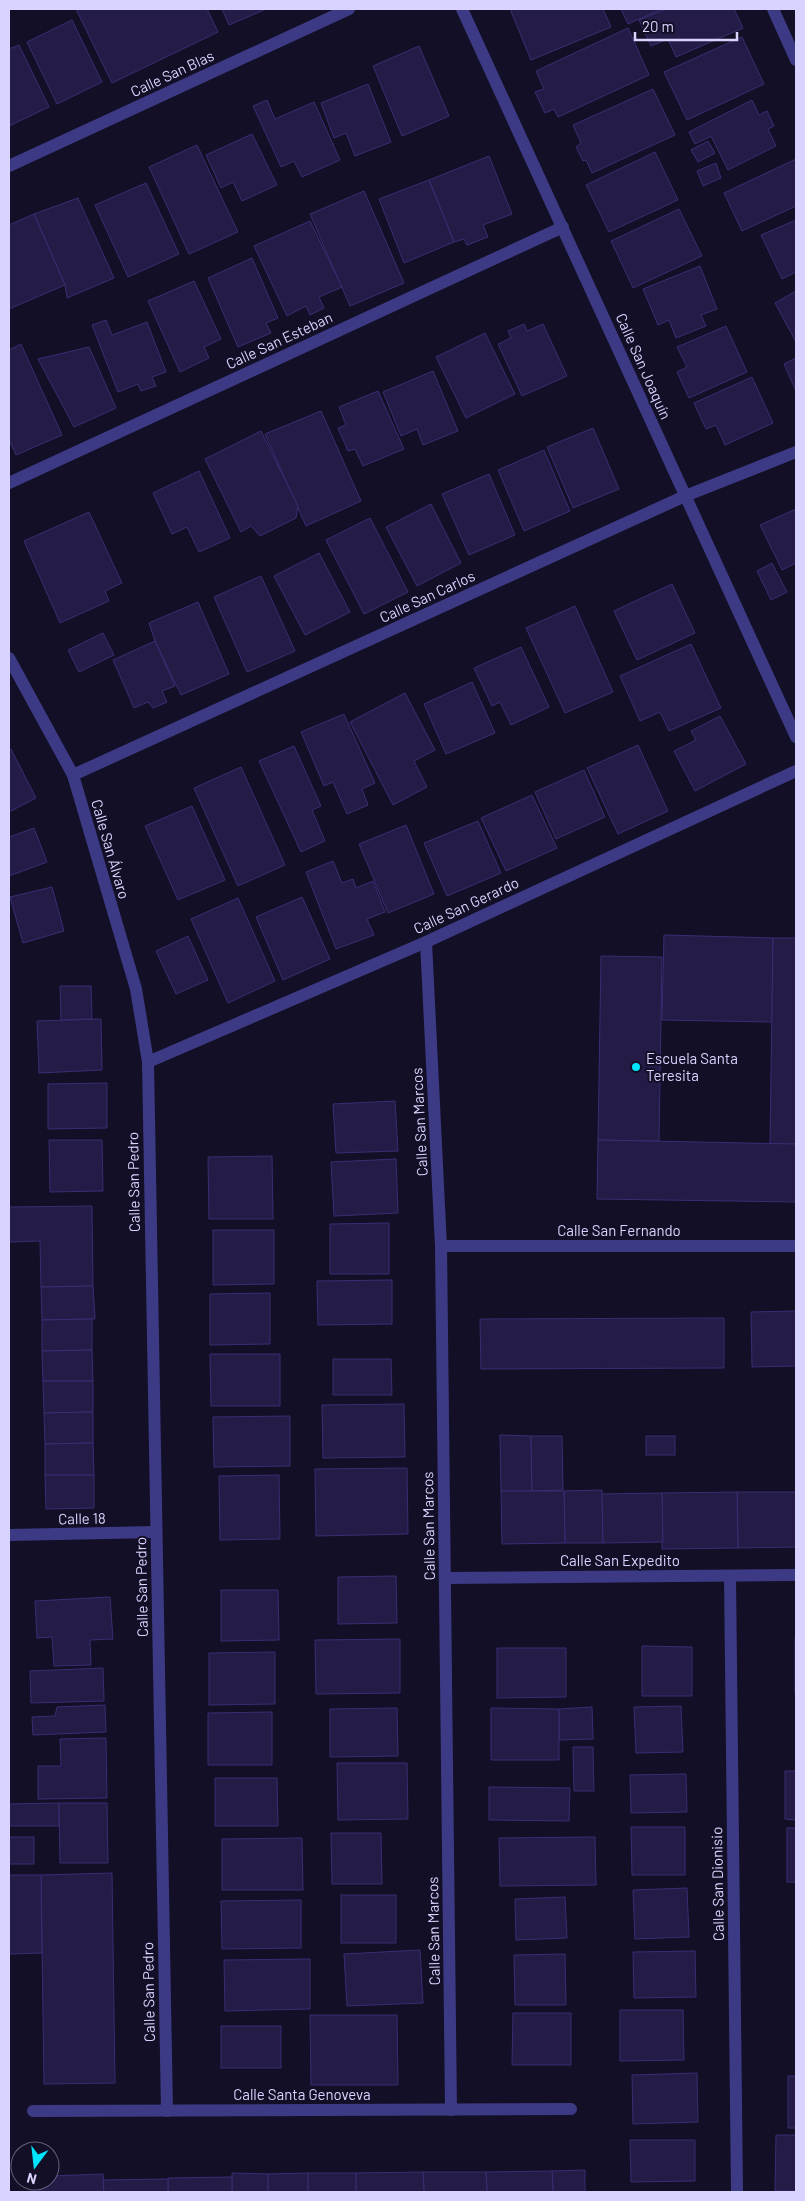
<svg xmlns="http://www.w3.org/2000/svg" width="805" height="2201" viewBox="0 0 805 2201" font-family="Barlow,sans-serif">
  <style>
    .building { fill: #241b47; stroke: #3b2d73 }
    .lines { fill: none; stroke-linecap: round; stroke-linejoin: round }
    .street { stroke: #3d3a85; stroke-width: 12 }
    .poi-dot { fill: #00e5ff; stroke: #130f26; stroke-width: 2 }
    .labels { text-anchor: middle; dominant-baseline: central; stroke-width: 4; stroke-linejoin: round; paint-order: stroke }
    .street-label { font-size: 15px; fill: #d9d4ff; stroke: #130f26 }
    .poi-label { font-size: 15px; fill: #d9d4ff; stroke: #130f26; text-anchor: start }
  </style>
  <rect width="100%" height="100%" fill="#130f26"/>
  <g class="building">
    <polygon points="76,9 207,9 218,32 112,83"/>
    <polygon points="222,9 266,9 229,25"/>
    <polygon points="510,9 603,9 611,27 531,60"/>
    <polygon points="621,9 662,9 628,24"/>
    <polygon points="666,9 734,9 743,28 676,57 668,39 651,46 639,20"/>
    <polygon points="72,20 102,82 57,104 27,42"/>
    <polygon points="628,28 649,75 558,117 554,109 545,113 535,92 544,89 536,71"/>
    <polygon points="742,37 764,84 687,120 664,72"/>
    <polygon points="19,45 49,107 9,126 9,49"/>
    <polygon points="419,46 449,116 402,136 373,66"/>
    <polygon points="368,84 391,142 355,156 346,133 334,138 321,103"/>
    <polygon points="653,89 675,135 592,173 586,160 583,161 576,147 581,143 573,125"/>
    <polygon points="267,100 275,119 314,102 340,160 302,177 294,161 281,167 253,106"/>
    <polygon points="752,100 759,115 767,111 774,126 768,129 776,146 728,170 711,136 695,144 689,132"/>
    <polygon points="252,134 277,185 242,201 233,182 221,188 206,155"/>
    <polygon points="708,141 715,153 698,162 691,150"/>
    <polygon points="197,145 238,232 189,254 149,167"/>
    <polygon points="655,152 678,200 609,232 586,185"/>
    <polygon points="489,156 512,214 483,225 488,237 467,245 464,239 454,242 429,180"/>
    <polygon points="796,159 796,206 742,231 724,193"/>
    <polygon points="716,163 721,178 703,186 697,171"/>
    <polygon points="429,180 454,242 404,263 379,199"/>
    <polygon points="146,183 179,254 128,277 95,205"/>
    <polygon points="364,191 404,283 350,306 310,214"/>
    <polygon points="78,198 114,278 67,298 65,285 34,214"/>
    <polygon points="679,209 702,256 633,288 611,241"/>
    <polygon points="34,214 65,285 9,309 9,225"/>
    <polygon points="796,220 796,272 782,279 761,235"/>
    <polygon points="310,221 342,287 319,297 324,308 310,315 306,306 287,316 254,246"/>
    <polygon points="252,258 278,318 266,323 271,333 238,347 208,278"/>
    <polygon points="700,266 717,309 701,315 706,326 676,338 669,320 658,325 643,289"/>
    <polygon points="194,281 221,339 204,347 209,358 180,372 148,301"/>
    <polygon points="796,291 796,342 775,303"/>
    <polygon points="106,320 112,335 147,322 166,372 152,377 156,386 141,391 138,384 118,392 92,325"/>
    <polygon points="524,324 527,331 543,324 567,376 522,396 498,344 511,338 508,331"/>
    <polygon points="726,326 747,372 689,398 677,372 687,367 677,347"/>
    <polygon points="485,333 515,394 466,418 436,357"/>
    <polygon points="21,344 62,435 16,455 9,439 9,350"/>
    <polygon points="89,347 116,408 74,427 38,359"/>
    <polygon points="796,358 796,391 784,364"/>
    <polygon points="433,371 458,431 423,445 417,429 401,436 383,392"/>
    <polygon points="752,377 773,423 725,445 716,425 706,429 694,403"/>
    <polygon points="378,391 404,449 363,466 355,449 348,451 338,428 346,425 339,407"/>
    <polygon points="321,411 361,501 306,526 265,434"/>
    <polygon points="593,428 619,489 573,508 547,447"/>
    <polygon points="261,431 298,506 296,518 260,536 251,526 241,532 205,459"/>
    <polygon points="544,450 570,511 524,531 498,470"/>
    <polygon points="199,471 230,538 199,552 187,527 172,534 153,493"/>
    <polygon points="489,474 515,535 469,555 442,494"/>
    <polygon points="431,504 461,563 417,586 386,527"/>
    <polygon points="796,509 796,563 782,570 760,525"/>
    <polygon points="89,512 122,583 105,591 109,601 60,623 24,541"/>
    <polygon points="370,518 408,592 364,614 326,540"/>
    <polygon points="319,553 350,612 305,635 274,576"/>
    <polygon points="772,563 787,592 771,600 757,571"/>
    <polygon points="261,576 295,651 247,672 214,597"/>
    <polygon points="672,584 695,633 637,660 614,611"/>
    <polygon points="198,602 229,674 181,695 155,641 149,623"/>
    <polygon points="575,606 613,692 565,713 526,628"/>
    <polygon points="103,633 114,655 79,672 68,650"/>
    <polygon points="155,641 175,686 162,691 167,702 153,708 148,702 134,708 113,660"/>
    <polygon points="691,644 721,708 669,731 660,712 640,721 620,676"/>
    <polygon points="521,647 549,707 511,725 500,702 492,706 474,668"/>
    <polygon points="472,682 495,733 446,754 424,704"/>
    <polygon points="405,693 435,750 414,761 427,787 393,805 350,722"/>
    <polygon points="344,714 375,783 362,789 368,805 347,814 333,782 324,786 301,732"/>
    <polygon points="720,716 746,764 695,791 674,751 696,740 691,731"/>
    <polygon points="638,745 668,811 618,834 587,768"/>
    <polygon points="294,746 321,806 312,810 325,841 301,852 259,761"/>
    <polygon points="11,749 36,798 9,812 9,750"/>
    <polygon points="241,767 285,865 238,886 194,788"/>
    <polygon points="584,770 605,817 556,839 535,792"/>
    <polygon points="532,795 557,848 506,871 481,818"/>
    <polygon points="192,806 225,880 178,900 145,826"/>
    <polygon points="478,821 501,873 447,896 424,843"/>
    <polygon points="406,825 434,894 388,913 359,844"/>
    <polygon points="34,828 47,862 9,876 9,837"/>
    <polygon points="333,861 342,883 353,879 356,888 373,881 385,912 367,919 374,935 336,949 306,872"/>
    <polygon points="52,887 64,931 23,943 10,897"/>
    <polygon points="302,897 330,959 283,980 256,917"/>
    <polygon points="238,898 275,981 228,1003 191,919"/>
    <polygon points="664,935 773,938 772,1022 662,1020"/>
    <polygon points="188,936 208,980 176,994 156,951"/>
    <polygon points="773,938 796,938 796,1144 770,1144"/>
    <polygon points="601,956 662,957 659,1141 598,1140"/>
    <polygon points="60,986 91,986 92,1019 61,1020"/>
    <polygon points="101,1019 102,1070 39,1073 37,1021"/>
    <polygon points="107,1083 107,1128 48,1129 48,1084"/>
    <polygon points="395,1101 398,1151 336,1153 333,1104"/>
    <polygon points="49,1140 102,1140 103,1191 50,1192"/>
    <polygon points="598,1140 796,1144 796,1202 597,1199"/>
    <polygon points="272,1156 273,1219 209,1219 208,1157"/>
    <polygon points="396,1159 398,1213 334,1216 331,1162"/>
    <polygon points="92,1206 93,1286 41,1287 40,1241 9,1242 9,1207"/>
    <polygon points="389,1223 389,1274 330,1274 330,1224"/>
    <polygon points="213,1230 274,1230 274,1284 213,1285"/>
    <polygon points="392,1280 392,1324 318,1325 317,1281"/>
    <polygon points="93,1286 95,1319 42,1320 41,1287"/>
    <polygon points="270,1293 270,1344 210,1345 210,1294"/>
    <polygon points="796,1311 796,1366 752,1367 751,1312"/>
    <polygon points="724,1318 724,1368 481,1369 480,1319"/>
    <polygon points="92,1319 92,1350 42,1351 42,1320"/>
    <polygon points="92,1350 93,1381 43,1381 42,1351"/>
    <polygon points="210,1354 280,1354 280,1406 211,1406"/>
    <polygon points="333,1359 391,1359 392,1395 333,1395"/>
    <polygon points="43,1381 93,1381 93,1412 44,1413"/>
    <polygon points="404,1404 405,1457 323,1458 322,1405"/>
    <polygon points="93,1412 93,1443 45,1444 44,1413"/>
    <polygon points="290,1416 290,1466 214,1467 213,1417"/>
    <polygon points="500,1435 531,1436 532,1491 501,1491"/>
    <polygon points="531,1436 562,1436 563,1490 532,1491"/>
    <rect x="646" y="1436" width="29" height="19"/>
    <polygon points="93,1443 94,1475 45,1475 45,1444"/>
    <polygon points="407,1468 408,1534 316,1536 315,1469"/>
    <polygon points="45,1475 94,1475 94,1508 46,1509"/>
    <polygon points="279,1475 280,1539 220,1540 219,1476"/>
    <polygon points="602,1490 603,1543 565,1543 564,1491"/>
    <polygon points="501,1491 564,1491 565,1543 502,1544"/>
    <polygon points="737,1492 796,1492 796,1547 738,1548"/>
    <polygon points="737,1492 738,1548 662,1549 662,1493"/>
    <polygon points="662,1493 663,1542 603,1543 602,1494"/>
    <polygon points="396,1576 397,1623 338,1624 338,1577"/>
    <polygon points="221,1590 278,1590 279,1640 221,1641"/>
    <polygon points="110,1597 113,1639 90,1640 91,1665 54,1666 52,1637 37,1638 35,1601"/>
    <polygon points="400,1639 400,1693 316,1694 315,1640"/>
    <rect x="795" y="1639" width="1" height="55"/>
    <polygon points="642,1646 692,1647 692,1696 642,1696"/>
    <polygon points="497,1648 566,1648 566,1697 497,1698"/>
    <polygon points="275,1652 275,1704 209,1705 209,1653"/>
    <polygon points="103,1668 104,1701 31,1703 30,1671"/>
    <polygon points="105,1705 106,1732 33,1735 32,1717 55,1716 57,1707"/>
    <polygon points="681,1706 683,1752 636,1753 634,1707"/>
    <polygon points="592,1707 593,1739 559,1740 559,1709"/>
    <polygon points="397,1708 398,1756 330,1757 330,1709"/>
    <polygon points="491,1708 559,1709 559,1760 491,1760"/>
    <polygon points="272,1712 272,1765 208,1765 208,1713"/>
    <polygon points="106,1738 107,1798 38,1799 38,1766 61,1766 60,1739"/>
    <polygon points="573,1747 593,1747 594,1791 574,1791"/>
    <polygon points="337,1763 407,1763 408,1819 338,1820"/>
    <polygon points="785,1771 796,1771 796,1820 785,1819"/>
    <polygon points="686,1774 687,1812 631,1813 630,1775"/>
    <polygon points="215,1778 277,1778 278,1826 215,1826"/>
    <polygon points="489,1787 570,1788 569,1821 489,1820"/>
    <polygon points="59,1803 59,1826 9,1826 9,1804"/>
    <polygon points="59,1803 107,1803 108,1863 60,1863"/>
    <polygon points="631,1827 685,1827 685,1875 632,1875"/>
    <rect x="787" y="1828" width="9" height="54"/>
    <polygon points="331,1833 381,1833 382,1884 332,1884"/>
    <rect x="9" y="1837" width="25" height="27"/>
    <polygon points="595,1837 596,1885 500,1886 499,1838"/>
    <polygon points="302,1838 303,1890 222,1890 222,1839"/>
    <polygon points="112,1873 115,2083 44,2084 41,1875"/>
    <polygon points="9,1875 41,1875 42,1953 9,1954"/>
    <polygon points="687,1888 689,1937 635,1939 633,1890"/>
    <rect x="341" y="1895" width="55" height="48"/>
    <polygon points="565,1897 567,1938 516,1940 515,1899"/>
    <polygon points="301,1900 301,1948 222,1949 221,1901"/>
    <polygon points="420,1950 423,2003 347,2006 344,1954"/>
    <polygon points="695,1951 696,1997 634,1998 633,1952"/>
    <polygon points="565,1954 566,2005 515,2005 514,1955"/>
    <polygon points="310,1959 310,2009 225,2011 224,1960"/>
    <polygon points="620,2010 683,2010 684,2060 620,2061"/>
    <polygon points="513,2013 571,2013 571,2065 512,2065"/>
    <polygon points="310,2015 397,2015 398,2085 311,2085"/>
    <rect x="221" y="2026" width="60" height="42"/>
    <polygon points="697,2073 698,2122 633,2124 632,2075"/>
    <rect x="788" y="2076" width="8" height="52"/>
    <polygon points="776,2135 796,2135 796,2191 775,2191"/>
    <polygon points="630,2140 695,2140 695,2181 631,2182"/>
    <polygon points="585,2170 585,2192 553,2192 552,2171"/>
    <polygon points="552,2171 553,2192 487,2192 486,2172"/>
    <polygon points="423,2172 486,2172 487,2192 424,2192"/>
    <polygon points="423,2172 424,2192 356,2192 356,2173"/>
    <polygon points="232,2173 268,2174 268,2192 232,2192"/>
    <rect x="308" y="2173" width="48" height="19"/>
    <polygon points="308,2173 308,2192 268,2192 268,2174"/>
    <polygon points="103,2174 104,2192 39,2192 39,2181 50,2181 50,2176"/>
    <polygon points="232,2177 232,2192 168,2192 168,2178"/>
    <polygon points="168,2179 168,2192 104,2192 103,2180"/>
  </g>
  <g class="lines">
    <g class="street">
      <polyline points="462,9 796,737"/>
      <polyline points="773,9 796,60"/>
      <polyline points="9,166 349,9"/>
      <polyline points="9,483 563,227"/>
      <polyline points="9,658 73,775 136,989 148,1062 167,2111"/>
      <polyline points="73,775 685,496 796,452"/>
      <polyline points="426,942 441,1246 451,2110"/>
      <polyline points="148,1062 426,942 796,771"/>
      <polyline points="441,1246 796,1246"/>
      <polyline points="9,1535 156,1532"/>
      <polyline points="730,1576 737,2192"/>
      <polyline points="445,1578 796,1575"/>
      <polyline points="33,2111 571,2109"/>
    </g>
  </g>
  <circle class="poi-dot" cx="636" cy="1067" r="5"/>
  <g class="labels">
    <g class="street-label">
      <text transform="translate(172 73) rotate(-25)">Calle San Blas</text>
      <text transform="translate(279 340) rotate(-25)">Calle San Esteban</text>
      <text transform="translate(644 366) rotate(66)">Calle San Joaquín</text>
      <text transform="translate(427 596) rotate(-25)">Calle San Carlos</text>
      <text transform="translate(111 849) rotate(74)">Calle San Álvaro</text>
      <text transform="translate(466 905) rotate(-25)">Calle San Gerardo</text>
      <text transform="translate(419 1122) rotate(-93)">Calle San Marcos</text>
      <text transform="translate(133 1182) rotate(-91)">Calle San Pedro</text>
      <text x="619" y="1230">Calle San Fernando</text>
      <text transform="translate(82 1518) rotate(-1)">Calle 18</text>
      <text transform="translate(428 1526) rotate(-91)">Calle San Marcos</text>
      <text x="620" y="1560">Calle San Expedito</text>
      <text transform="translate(141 1587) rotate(-91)">Calle San Pedro</text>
      <text transform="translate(717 1884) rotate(-91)">Calle San Dionisio</text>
      <text transform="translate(433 1931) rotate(-91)">Calle San Marcos</text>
      <text transform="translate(148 1992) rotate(-91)">Calle San Pedro</text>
      <text x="302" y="2094">Calle Santa Genoveva</text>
    </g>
    <g class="poi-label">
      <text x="646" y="1058">Escuela Santa<tspan x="646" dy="17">Teresita</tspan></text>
    </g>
  </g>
  <rect width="805" height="2201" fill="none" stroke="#d9d4ff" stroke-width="20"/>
  <g transform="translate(35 2166) rotate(195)"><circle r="24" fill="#130f26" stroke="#625e7d"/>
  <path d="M0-4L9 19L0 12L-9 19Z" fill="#00e5ff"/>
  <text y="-8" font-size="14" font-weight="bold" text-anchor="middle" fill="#d9d4ff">N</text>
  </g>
  <path d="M635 32v8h102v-8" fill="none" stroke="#d9d4ff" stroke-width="2.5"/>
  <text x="642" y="32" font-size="15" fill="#d9d4ff" stroke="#130f26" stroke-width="4" paint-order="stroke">20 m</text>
</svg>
